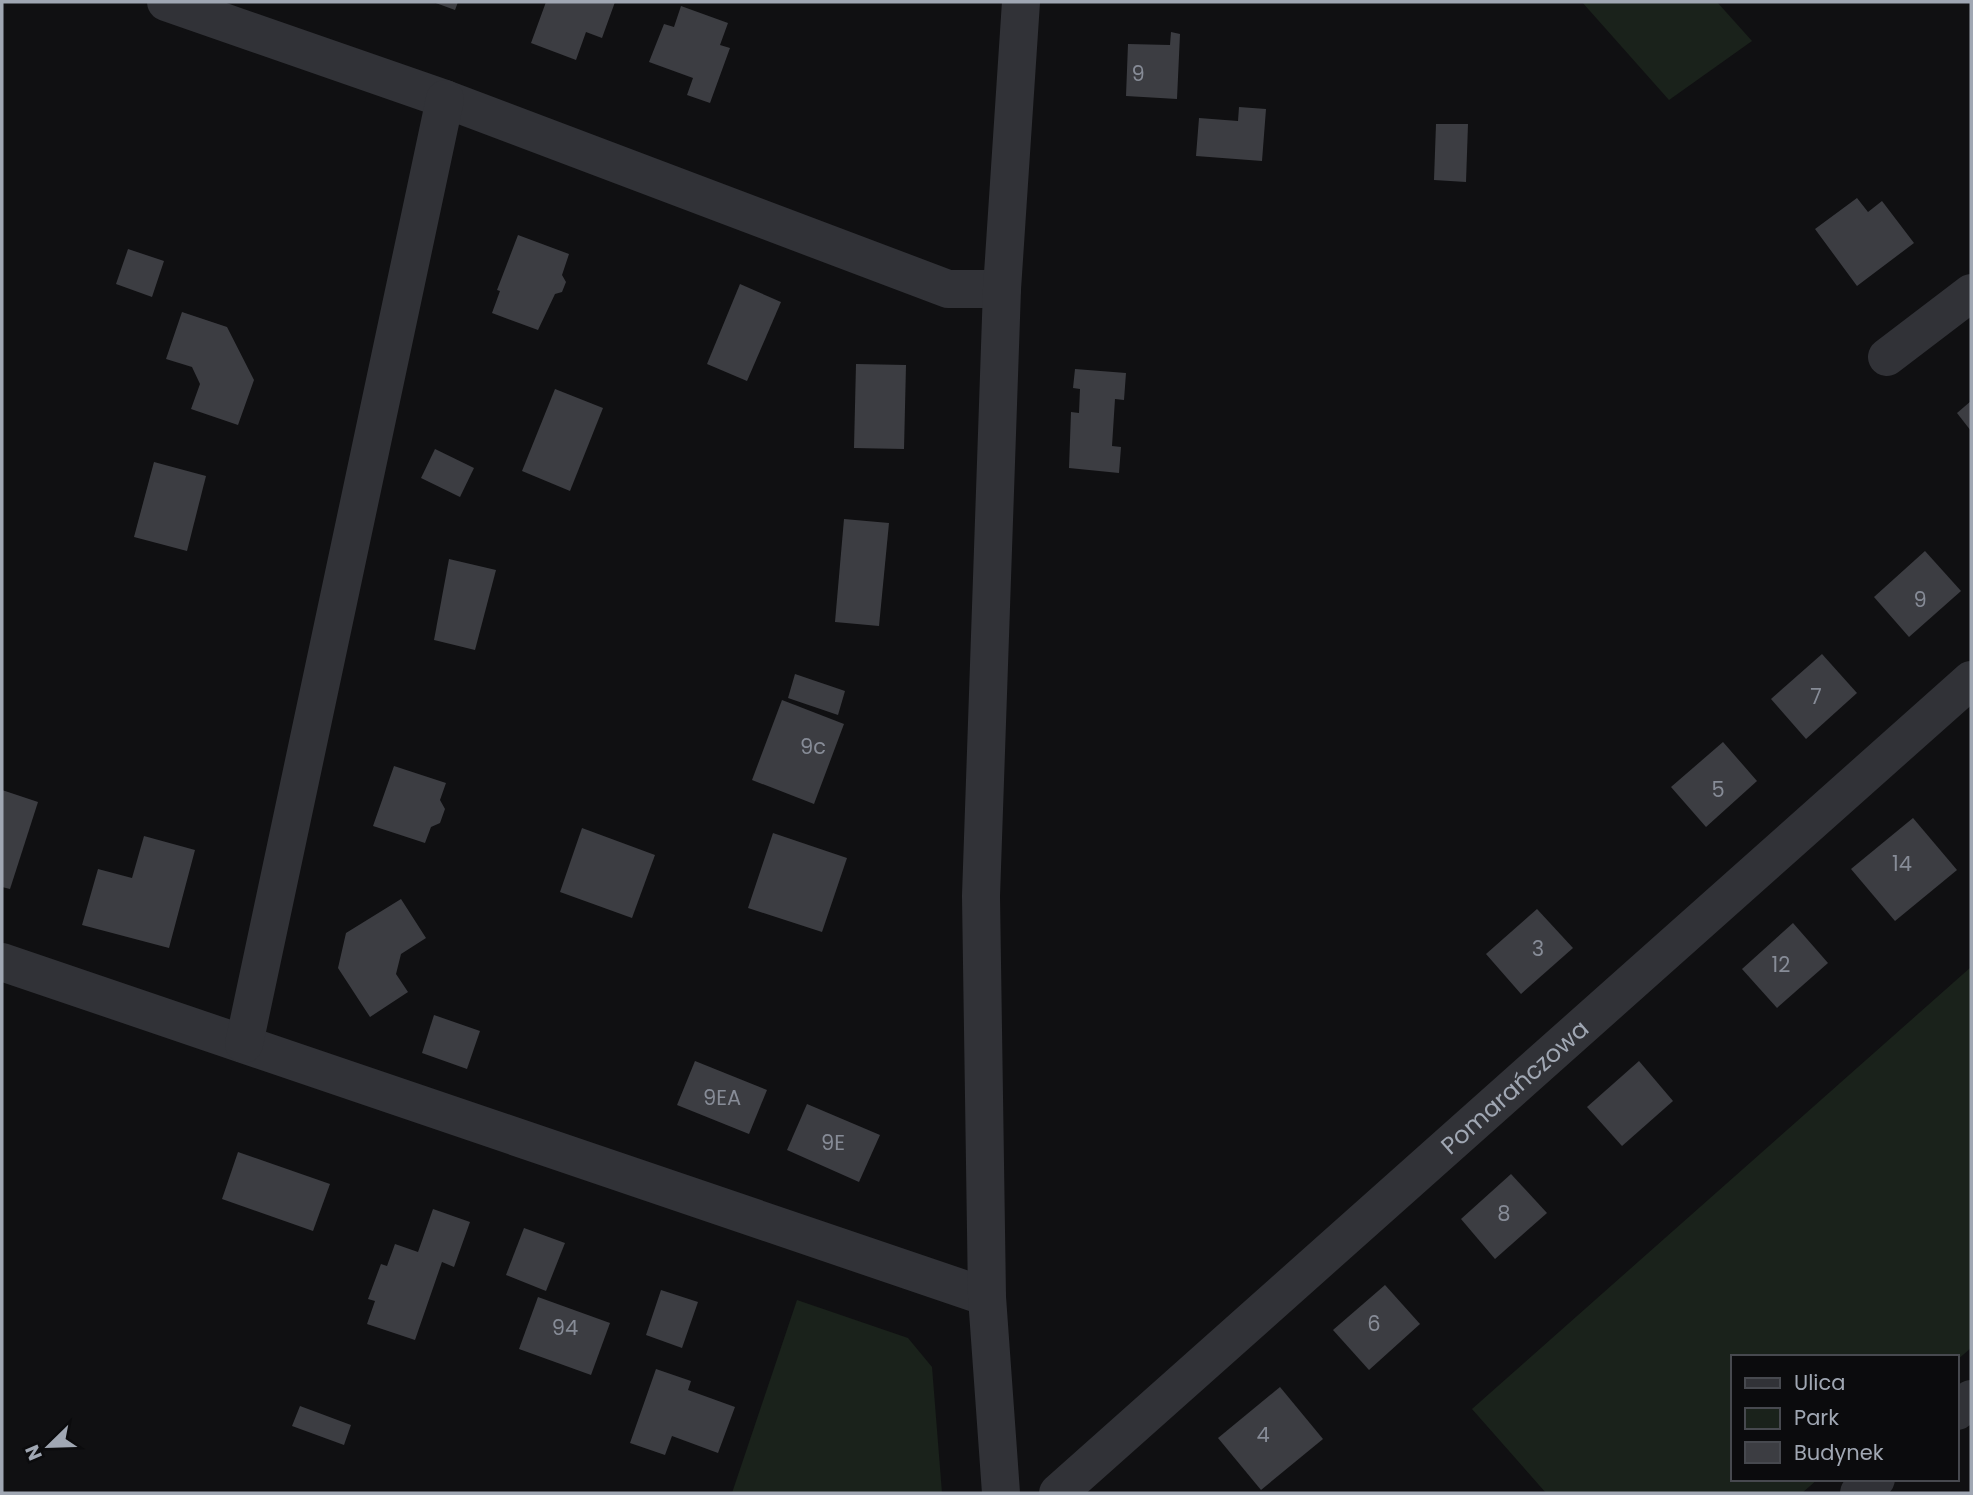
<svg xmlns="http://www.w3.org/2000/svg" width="1973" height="1495" viewBox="0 0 1973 1495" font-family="Poppins,sans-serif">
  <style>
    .green { fill: #1a221b }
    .building { fill: #3c3d42 }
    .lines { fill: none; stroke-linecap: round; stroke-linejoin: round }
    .minor { stroke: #313237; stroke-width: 38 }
    .labels { text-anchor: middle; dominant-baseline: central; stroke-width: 5; stroke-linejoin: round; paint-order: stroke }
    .number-label { font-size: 21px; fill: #878c97 }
    .street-label { font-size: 24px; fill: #a0a7b3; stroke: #0b0b0d }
  </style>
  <rect width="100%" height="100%" fill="#101012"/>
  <g class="green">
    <polygon points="1582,2 1717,2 1752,41 1669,100"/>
    <polygon points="1971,967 1971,1348 1957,1360 1957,1357 1733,1357 1733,1479 1818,1479 1802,1493 1546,1493 1472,1409"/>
    <polygon points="797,1300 908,1338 932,1367 942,1493 732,1493"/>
  </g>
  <g class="building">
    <polygon points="433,2 458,2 455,10"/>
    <polygon points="546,2 615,2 602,38 586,32 576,60 531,43"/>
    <polygon points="681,6 728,23 720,45 730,48 710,103 687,95 693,78 649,62 664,24 674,27"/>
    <polygon points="1171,32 1180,34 1177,99 1126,96 1128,44 1170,45"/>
    <polygon points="1239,107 1266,109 1262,161 1196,156 1199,118 1238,121"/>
    <polygon points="1436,124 1468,124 1466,182 1434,180"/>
    <polygon points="1857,198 1868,212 1882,201 1914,243 1857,286 1815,229"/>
    <polygon points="518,235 569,254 562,275 566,282 562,292 555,294 538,330 492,313 500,291 497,290"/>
    <polygon points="128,249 164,261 152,297 116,284"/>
    <polygon points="740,284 781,302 747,381 707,364"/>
    <polygon points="182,312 227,327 254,380 238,425 191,409 200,384 192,367 166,359"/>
    <polygon points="856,364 906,365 904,449 854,448"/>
    <polygon points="1075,369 1126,373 1124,400 1115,399 1112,446 1121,447 1119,473 1069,468 1071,412 1079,413 1080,389 1073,388"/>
    <polygon points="555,389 603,408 570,491 522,471"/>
    <polygon points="1971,401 1971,431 1957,413"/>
    <polygon points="435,449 474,468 460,497 421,478"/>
    <polygon points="154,462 206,476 187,551 134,537"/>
    <polygon points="844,519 889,523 879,626 835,622"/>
    <polygon points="1925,551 1961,591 1909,637 1874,597"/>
    <polygon points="449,559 496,570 475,650 434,640"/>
    <polygon points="1822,654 1857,693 1806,739 1771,699"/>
    <polygon points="795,674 845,691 838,715 788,698"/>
    <polygon points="782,700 844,724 814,804 752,780"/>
    <polygon points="1723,742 1757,781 1706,827 1671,787"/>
    <polygon points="394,766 446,783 440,800 445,809 440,823 431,827 425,843 373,826"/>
    <polygon points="2,790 38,802 10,889 2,887"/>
    <polygon points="1913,818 1957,870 1895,921 1851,869"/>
    <polygon points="582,828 655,855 632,918 560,892"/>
    <polygon points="773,833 847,858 822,932 748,908"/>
    <polygon points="144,836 195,850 169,948 82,925 98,869 132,878"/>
    <polygon points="401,899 426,938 401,954 396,974 408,992 370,1017 338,968 346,933"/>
    <polygon points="1537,909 1573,948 1521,994 1486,954"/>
    <polygon points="1793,923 1828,963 1777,1008 1742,969"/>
    <polygon points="434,1015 480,1031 467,1069 422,1053"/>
    <polygon points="695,1061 767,1090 749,1134 677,1105"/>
    <polygon points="1639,1061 1673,1101 1622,1146 1587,1107"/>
    <polygon points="807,1104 880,1135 859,1182 787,1150"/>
    <polygon points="238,1152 330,1184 313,1231 222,1199"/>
    <polygon points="1511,1174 1547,1213 1495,1259 1461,1219"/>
    <polygon points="433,1209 470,1222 454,1267 442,1262 415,1340 367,1324 375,1301 368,1299 381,1264 387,1266 395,1244 418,1252"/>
    <polygon points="524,1228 565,1243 546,1291 506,1275"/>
    <polygon points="1385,1285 1420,1324 1369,1370 1333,1330"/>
    <polygon points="661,1290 698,1302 682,1348 646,1335"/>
    <polygon points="538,1297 610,1323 591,1375 519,1349"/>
    <polygon points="656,1369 691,1381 688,1390 735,1407 718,1453 672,1436 665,1455 630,1443"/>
    <polygon points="1280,1387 1323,1439 1261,1490 1218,1438"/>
    <polygon points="300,1406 351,1425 344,1445 292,1426"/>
  </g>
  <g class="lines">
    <g class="minor">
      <polyline points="166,2 445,99 948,289 1002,289"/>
      <polyline points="1887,357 1971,293"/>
      <polyline points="2,962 987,1297"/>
      <polyline points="244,1044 445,99"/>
      <polyline points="1957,1411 1971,1399"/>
      <polyline points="1001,1493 987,1297 981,896 1002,289 1021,2"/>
      <path id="s1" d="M1058,1493l913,-813"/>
      <polyline points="1859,1493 1876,1479"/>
    </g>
  </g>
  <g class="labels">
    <g class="number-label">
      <text x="1138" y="73">9</text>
      <text x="1920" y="599">9</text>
      <text x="1816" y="696">7</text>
      <text x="813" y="746">9c</text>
      <text x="1718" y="789">5</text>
      <text x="1902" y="863">14</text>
      <text x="1538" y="948">3</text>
      <text x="1781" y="964">12</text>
      <text x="722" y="1097">9EA</text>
      <text x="833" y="1142">9E</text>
      <text x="1504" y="1213">8</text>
      <text x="1374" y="1323">6</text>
      <text x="565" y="1327">94</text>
      <text x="1263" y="1434">4</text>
    </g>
    <g class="street-label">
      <text stroke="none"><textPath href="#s1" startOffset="611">Pomarańczowa</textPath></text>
    </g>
  </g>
  <rect width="1973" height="1495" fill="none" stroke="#a0a7b3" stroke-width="7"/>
  <rect x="1731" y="1355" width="228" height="126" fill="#0b0b0d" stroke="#47494f" stroke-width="2"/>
  <rect x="1745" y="1378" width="35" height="10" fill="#313237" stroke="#47494f" stroke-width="2"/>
  <text x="1794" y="1390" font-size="21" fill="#a0a7b3">Ulica</text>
  <rect x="1745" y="1408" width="35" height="21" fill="#1a221b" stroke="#47494f" stroke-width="2"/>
  <text x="1794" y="1425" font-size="21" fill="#a0a7b3">Park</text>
  <rect x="1745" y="1442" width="35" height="21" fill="#3c3d42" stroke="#47494f" stroke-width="2"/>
  <text x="1794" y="1460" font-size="21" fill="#a0a7b3">Budynek</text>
  <g transform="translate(49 1446) rotate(247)" stroke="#0b0b0d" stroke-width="5" paint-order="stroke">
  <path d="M0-5L12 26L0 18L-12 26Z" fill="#a0a7b3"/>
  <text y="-10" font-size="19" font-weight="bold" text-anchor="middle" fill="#a0a7b3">N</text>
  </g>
</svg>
